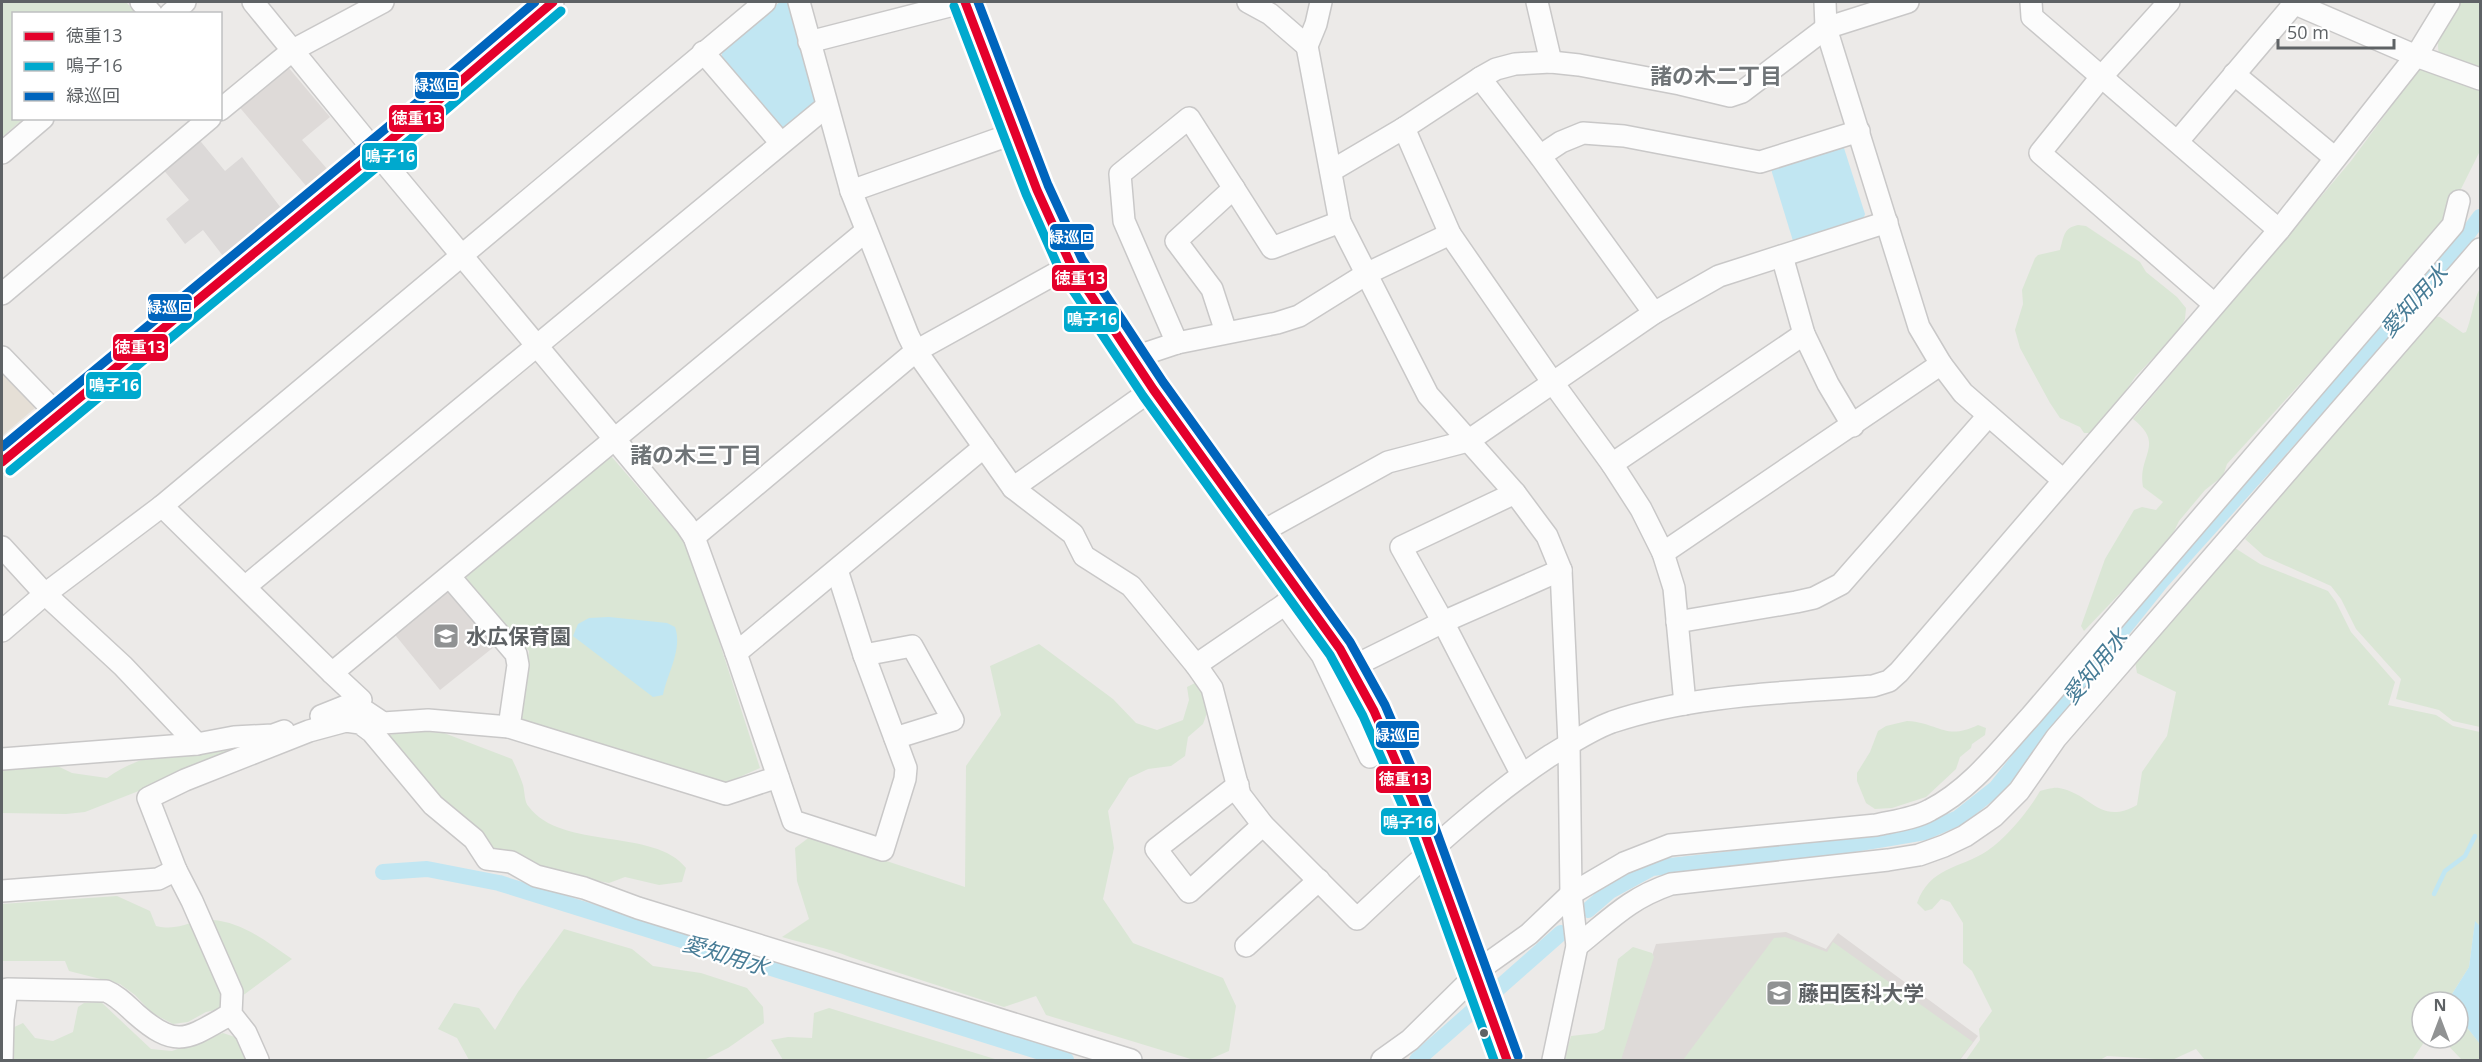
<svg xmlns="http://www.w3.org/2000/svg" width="2482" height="1062" viewBox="0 0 2482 1062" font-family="'Open Sans','Noto Sans JP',sans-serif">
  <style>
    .commercial { fill: #e5dfd6 }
    .industrial { fill: #dcd9d8 }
    .education { fill: #dedad8 }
    .green { fill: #dae6d5 }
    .water { fill: #c1e6f2 }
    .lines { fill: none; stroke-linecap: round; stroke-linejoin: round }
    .stream { stroke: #c1e6f2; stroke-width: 4.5 }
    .canal { stroke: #c1e6f2; stroke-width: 16 }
    .minor-casing { stroke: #c9c8c8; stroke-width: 24 }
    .major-casing { stroke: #d1c6b9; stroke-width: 30 }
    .minor { stroke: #fcfcfc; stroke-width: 21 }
    .major { stroke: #f2eee9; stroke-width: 27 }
    .bus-1-casing { stroke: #fff; stroke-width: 14 }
    .bus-2-casing { stroke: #fff; stroke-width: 14 }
    .bus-3-casing { stroke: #fff; stroke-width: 14 }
    .bus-1 { stroke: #e4002b; stroke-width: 9 }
    .bus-2 { stroke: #00a9ce; stroke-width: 9 }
    .bus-3 { stroke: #0065bd; stroke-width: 9 }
    .bus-dot { fill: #5e6265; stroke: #fff; stroke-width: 2 }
    .labels { text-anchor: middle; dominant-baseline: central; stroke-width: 4.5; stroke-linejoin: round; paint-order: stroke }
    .poi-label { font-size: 21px; font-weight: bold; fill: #5e6265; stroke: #fff; text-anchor: start }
    .neighbourhood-label { font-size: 22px; font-weight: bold; fill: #6f7477; stroke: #fff }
    .water-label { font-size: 22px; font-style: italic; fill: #477c96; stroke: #fff }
    .line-badge { stroke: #fff; stroke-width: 2 }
    .badge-label { font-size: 16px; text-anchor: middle; font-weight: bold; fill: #fff }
  </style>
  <rect width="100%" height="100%" fill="#eceae8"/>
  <polygon class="commercial" points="2,367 35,401 35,408 2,436"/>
  <polygon class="industrial" points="197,137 225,171 242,157 281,208 223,256 203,230 185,244 166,219 189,200 161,167"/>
  <g class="education">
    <polygon points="288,67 330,117 302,140 328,170 307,187 236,103"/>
    <polygon points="446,588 500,642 440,690 392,631"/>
    <polygon points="1786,932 1826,949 1838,933 1978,1036 1960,1060 1616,1060 1656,944"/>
  </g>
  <g class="green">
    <polygon points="2,2 126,2 136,13 14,14 14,118 23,119 2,137"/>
    <path d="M2459,2h21v71l-39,-15c-10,-20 8,-39 18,-56z"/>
    <path d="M2417,67l63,22v62l-39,78 -214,235 -4,12 -18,14 -26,31 -10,21 -85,89 -3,-5 24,-67 29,-49 8,-3 14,3 7,-8 -20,-15c-6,-32 23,-42 -10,-68l218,-258 45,-61 9,-19z"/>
    <path d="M2078,225l8,1 54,36 6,10 31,25 9,11 -1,11 -6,12 -44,46 -19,29 -14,12 -5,12 -5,3h-8l-4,-6 -20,-9 -10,-15 -30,-55 -5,-18 8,-26 -1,-14 13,-32 3,-3 22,-5c4,-13 3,-22 18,-25z"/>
    <path d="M2480,288v439l-27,-6 -14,-11 -43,-11 5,-20 -45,-50 -15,-30 -10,-13 -67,-30 -19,-17 188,-223 7,1 23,16 3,-1c6,-15 7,-30 14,-44z"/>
    <polygon points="611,456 688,545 760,768 726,783 527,724 519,716 529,651 461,579"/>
    <path d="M2235,548l25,16 68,27 8,11 15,30 44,50 -7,23 48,10 17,11 27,6v194l-5,-4 -6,45 -22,35h-25v36h5l-15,22h-207l-9,-11 -24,11 -65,-4 -7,4h-134l14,-20 -1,-11 13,-18 -20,-40 -9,-8v-40l-13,-21 -9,-3 -9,10 -7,2 -8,-8c13,-36 42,-34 70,-52 19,-13 41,-39 53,-60 5,-1 13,-4 19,-3 33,6 41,38 78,17l5,-33 25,-36 9,-44 -39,-19 -3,-17z"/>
    <path d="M1039,644l74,55 23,24 21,7 26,-10 6,-20 -2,-13 8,-4 6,7 8,17 -6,17 -15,13 -3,19 -14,10 -23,3 -19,9 -21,33 6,37 -11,51 30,44 90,35 13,28 -7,45 -21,9h-14l-148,-45 -10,-19 -32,11 -154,-50c-22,-9 -45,-13 -68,-20l27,-18 -12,-38 -2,-33 16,-12 154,51 1,-121 35,-51 -11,-49z"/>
    <path d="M1907,721c33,2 38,20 71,4l8,3 -1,7 -13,9 -1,4 -11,9 -4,12 -30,28 -34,11 -17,1 -9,-6 -9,-22v-8l13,-21 8,-21 8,-5z"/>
    <path d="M414,731l30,2 68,26c4,8 8,17 11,26 2,7 1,17 6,22 32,43 127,21 157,61l-4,14 -23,3 -34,-8 -16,6 -49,-9 -60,-21 -58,-45 -59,-72z"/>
    <path d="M259,744l-174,68 -19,2 -64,-1v-49l43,-4 27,13 35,5c41,-31 103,-29 152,-34z"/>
    <path d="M117,896l33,15 6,15c26,6 36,-8 56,-6 31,2 55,22 80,39l-66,49 -20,4 -18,10 -15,2 -21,-11 -17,-18 -15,-11 -51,-13 -4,-10h-63v-57z"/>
    <polygon points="564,929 632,949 653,966 701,973 747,988 763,1007 764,1023 728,1048 704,1060 469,1060 457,1038 438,1029 454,1003 479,1008 495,1030 518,992"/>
    <polygon points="1785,937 1827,952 1833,942 1973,1042 1959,1060 1683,1060 1774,938"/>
    <polygon points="1633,947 1652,953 1654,957 1621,1060 1564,1060 1571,1036 1597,1033 1604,1029 1618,959"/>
    <polygon points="101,1002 151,1049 172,1051 223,1033 238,1038 246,1060 9,1060 10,1029 23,1023 35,1038 53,1041 73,1032 78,1007 84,1003"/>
    <polygon points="829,1008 998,1060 783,1060 771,1040 788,1037 812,1038 814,1013"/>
    <polygon points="2458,1016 2480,1044 2480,1060 2462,1060 2441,1038 2458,1038"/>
  </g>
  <g class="water">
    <polygon points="780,2 790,2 816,100 814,105 782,130 722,57 722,49"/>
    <polygon points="1840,145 1844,148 1865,214 1863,220 1793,241 1770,166"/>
    <path d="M609,617l58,6 8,4c8,22 -8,47 -12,68l-10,2 -80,-61 5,-12 11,-6z"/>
    <polygon points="2475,921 2480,926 2480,1044 2458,1016 2458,1002 2447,1002 2469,967"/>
  </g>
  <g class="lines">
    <polyline class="stream" points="2434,894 2445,871 2465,856 2475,836"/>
    <g class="canal">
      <polyline points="383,872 427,869 499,883 1066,1060"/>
      <polyline points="1588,910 1610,891 1652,868 1823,849 1890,838 1925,832 1958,818 1996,788 2160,583 2448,261 2480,217"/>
      <polyline points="1417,1060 1561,933"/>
    </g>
    <defs>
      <g id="minor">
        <polyline points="141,2 152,14"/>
        <polyline points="253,2 364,138 686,525 694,537 736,653 984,447"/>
        <path d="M799,2l52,189 57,144 8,16 97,137 60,46 11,22 47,30 65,79 16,23 28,107 23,30 94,94c61,-57 122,-116 191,-162 20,-12 42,-27 64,-35 83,-28 174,-29 261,-36l16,-5 10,-9 380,-442 137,-174 33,-54"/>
        <polyline points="1248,2 1270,14 1307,46"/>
        <polyline points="1321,2 1316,24 1307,46 1340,222 1428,395 1515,493 1547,536 1561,570 1569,744 1571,894 1577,946 1553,1060"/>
        <polyline points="1537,2 1551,62"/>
        <polyline points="1825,2 1826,28 1919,327 1941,364 1963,393 2063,480"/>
        <polyline points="2031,2 2032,17 2279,230"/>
        <polyline points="2169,2 2102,76 2040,153 2214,304"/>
        <polyline points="2291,2 2416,56 2480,79"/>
        <polyline points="170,14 185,2"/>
        <polyline points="809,42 965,2"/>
        <polyline points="703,52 781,143"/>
        <polyline points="2234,74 2335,158"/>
        <polyline points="1480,78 1540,156 1654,313"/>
        <polyline points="220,110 293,50 383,2"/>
        <polyline points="1404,128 1450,234 1553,383 1612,464 1641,509 1663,553 1674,588 1685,704"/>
        <polyline points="2178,141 2294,4"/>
        <polyline points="2,153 43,118"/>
        <polyline points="1540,156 1561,142 1583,133 1624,136 1760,162 1859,131"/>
        <polyline points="1331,171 1404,128 1480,78 1496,69 1515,64 1551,62 1579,65 1680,84 1730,96 1742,92 1826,28 1908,2"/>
        <polyline points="851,191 1015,133"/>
        <polyline points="1782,256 1804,334 1828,384 1853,426"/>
        <polyline points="2,294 210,118"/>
        <polyline points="1226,332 1212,289 1176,241 1234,188"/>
        <polyline points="1177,343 1124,221 1120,174 1189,118 1272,248 1340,222"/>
        <polyline points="2,357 58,415"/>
        <polyline points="1132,358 1177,343 1277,323 1299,316 1368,273 1450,234"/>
        <polyline points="2,462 433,105 553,2"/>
        <polyline points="1612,464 1804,334"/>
        <polyline points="1013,488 1153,389"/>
        <polyline points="1515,493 1401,547 1443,622 1522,775"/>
        <polyline points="162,506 332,673 866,231"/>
        <polyline points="1256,535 1388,462 1468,441 1654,313 1719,276 1887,222"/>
        <polyline points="694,537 916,351 1071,265"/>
        <polyline points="2,547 45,594 123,666 197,744"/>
        <polyline points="1663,553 1941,364"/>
        <polyline points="450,577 516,654 518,665 509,727 726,794 778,777"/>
        <polyline points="246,586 827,106"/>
        <polyline points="1285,604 1322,655 1370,757"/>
        <polyline points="1677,622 1796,602 1814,598 1841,584 1988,416"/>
        <polyline points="2,631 45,594 162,506 765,2"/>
        <polyline points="736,653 793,821 883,850 905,779 906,768 864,655 837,570"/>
        <polyline points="864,655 912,646 953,720 895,738"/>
        <polyline points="1196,665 1297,596"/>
        <polyline points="1350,668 1443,622 1561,570"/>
        <polyline points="362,709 383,723 428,720 509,727"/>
        <polyline points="321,716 361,700 332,673"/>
        <polyline points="2,759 197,744 234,737 273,735 284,731"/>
        <polyline points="1238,785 1156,849 1189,892 1263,825"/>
        <polyline points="2,891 158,879 176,870"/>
        <polyline points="1246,946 1319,880"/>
        <path d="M1577,946c34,-27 51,-47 94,-62l217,-24 31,-5 25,-9 21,-10 29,-20 25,-25 37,-53 424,-489"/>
        <path d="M2,1060l1,-41 4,-30 99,2c12,5 20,14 30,23 41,36 51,25 95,0"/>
        <polyline points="258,1060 246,1033 231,1014 232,992 192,901 176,870 148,798 185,780 309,731 346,721 360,723 372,732 433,805 474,839 487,859 511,862 536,876 584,888 638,908 1131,1060"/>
        <path d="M1382,1060l28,-20 77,-76 42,-30 42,-40 53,-31 46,-18 206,-20c18,-4 38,-6 54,-15 41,-21 70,-60 101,-94l422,-491 6,-24"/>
      </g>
      <polyline id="major" points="965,2 1037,190 1071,265 1153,389 1340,649 1374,711 1413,801 1507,1060"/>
    </defs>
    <use href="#minor" class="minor-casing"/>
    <use href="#major" class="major-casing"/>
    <use href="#minor" class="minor"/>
    <use href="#major" class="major"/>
    <defs>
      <g id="bus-1">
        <polyline points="965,2 1037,190 1071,265 1153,389 1340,649 1374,711 1413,801 1507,1060"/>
        <polyline points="2,462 433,105 553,2"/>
      </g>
      <g id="bus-2">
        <polyline points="954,6 1026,194 1060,271 1143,396 1330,655 1363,716 1402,805 1494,1060"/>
        <polyline points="10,471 441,114 561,11"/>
      </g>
      <g id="bus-3">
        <polyline points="978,2 1048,185 1082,259 1163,382 1350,642 1385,705 1424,797 1518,1056"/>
        <polyline points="2,447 425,96 535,2"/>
      </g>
    </defs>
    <use href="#bus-1" class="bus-1-casing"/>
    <use href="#bus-2" class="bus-2-casing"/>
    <use href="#bus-3" class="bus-3-casing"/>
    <use href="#bus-1" class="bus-1"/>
    <use href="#bus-2" class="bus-2"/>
    <use href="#bus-3" class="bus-3"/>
  </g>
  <defs>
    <symbol id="school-square" viewBox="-11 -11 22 22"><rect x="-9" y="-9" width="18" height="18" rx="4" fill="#909293" stroke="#fff"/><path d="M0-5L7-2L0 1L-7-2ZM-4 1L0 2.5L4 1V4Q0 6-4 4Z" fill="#fff"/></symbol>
    <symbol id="university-square" viewBox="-11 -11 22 22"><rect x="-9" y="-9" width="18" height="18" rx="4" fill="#909293" stroke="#fff"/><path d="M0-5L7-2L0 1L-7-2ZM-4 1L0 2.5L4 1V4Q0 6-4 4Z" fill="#fff"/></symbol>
  </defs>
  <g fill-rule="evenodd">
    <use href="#school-square" x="431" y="621" width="30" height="30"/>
    <use href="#university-square" x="1764" y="978" width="30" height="30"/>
  </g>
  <circle class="bus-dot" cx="1484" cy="1033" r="5"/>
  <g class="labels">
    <g class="poi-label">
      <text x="466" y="636">水広保育園</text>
      <text x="1798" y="993">藤田医科大学</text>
    </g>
    <g class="neighbourhood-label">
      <text x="1716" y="75">諸の木二丁目</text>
      <text x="696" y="454">諸の木三丁目</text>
    </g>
    <g class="water-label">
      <text transform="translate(2413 300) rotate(-48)">愛知用水</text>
      <text transform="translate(2094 666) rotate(-51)">愛知用水</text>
      <text transform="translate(726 954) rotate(17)">愛知用水</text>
    </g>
  </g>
  <g class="line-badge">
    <rect x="414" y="71" width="46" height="29" rx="6" fill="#0065bd"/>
    <rect x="388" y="104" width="57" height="29" rx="6" fill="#e4002b"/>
    <rect x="361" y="142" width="57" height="29" rx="6" fill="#00a9ce"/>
    <rect x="1049" y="223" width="46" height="28" rx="6" fill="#0065bd"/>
    <rect x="1051" y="264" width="57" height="28" rx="6" fill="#e4002b"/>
    <rect x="147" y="293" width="46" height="29" rx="6" fill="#0065bd"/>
    <rect x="1063" y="305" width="57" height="28" rx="6" fill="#00a9ce"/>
    <rect x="112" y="333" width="57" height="29" rx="6" fill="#e4002b"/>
    <rect x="85" y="371" width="57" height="29" rx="6" fill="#00a9ce"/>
    <rect x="1375" y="720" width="45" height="29" rx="6" fill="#0065bd"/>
    <rect x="1375" y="765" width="57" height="29" rx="6" fill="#e4002b"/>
    <rect x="1380" y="807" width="57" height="29" rx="6" fill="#00a9ce"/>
  </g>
  <g class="badge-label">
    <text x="437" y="91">緑巡回</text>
    <text x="417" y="124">徳重13</text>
    <text x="390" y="162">鳴子16</text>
    <text x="1072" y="243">緑巡回</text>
    <text x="1080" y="284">徳重13</text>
    <text x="170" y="313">緑巡回</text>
    <text x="1092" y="325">鳴子16</text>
    <text x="140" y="353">徳重13</text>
    <text x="114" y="391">鳴子16</text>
    <text x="1398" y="741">緑巡回</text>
    <text x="1404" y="785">徳重13</text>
    <text x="1408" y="828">鳴子16</text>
  </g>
  <rect width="2482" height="1062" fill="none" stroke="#5e6265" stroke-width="6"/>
  <rect x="12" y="12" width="210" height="108" fill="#ffffff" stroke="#bfc0c1" stroke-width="1.5"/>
  <rect x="24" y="32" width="30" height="9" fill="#e4002b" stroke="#bfc0c1" stroke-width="1.5"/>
  <text x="66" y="42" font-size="18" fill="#5e6265">徳重13</text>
  <rect x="24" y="62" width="30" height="9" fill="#00a9ce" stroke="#bfc0c1" stroke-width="1.5"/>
  <text x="66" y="72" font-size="18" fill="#5e6265">鳴子16</text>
  <rect x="24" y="92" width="30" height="9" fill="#0065bd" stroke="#bfc0c1" stroke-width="1.5"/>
  <text x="66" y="102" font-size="18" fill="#5e6265">緑巡回</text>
  <g transform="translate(2440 1020)"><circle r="28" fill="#ffffff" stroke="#bfc0c1" stroke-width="1.5"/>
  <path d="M0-4.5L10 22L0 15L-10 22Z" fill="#909293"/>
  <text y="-9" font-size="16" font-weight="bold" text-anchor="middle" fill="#5e6265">N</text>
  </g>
  <path d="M2278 39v9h116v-9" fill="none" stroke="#5e6265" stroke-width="3"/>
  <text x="2287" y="39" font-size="18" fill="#5e6265" stroke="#ffffff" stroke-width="4.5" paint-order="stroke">50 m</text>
</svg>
